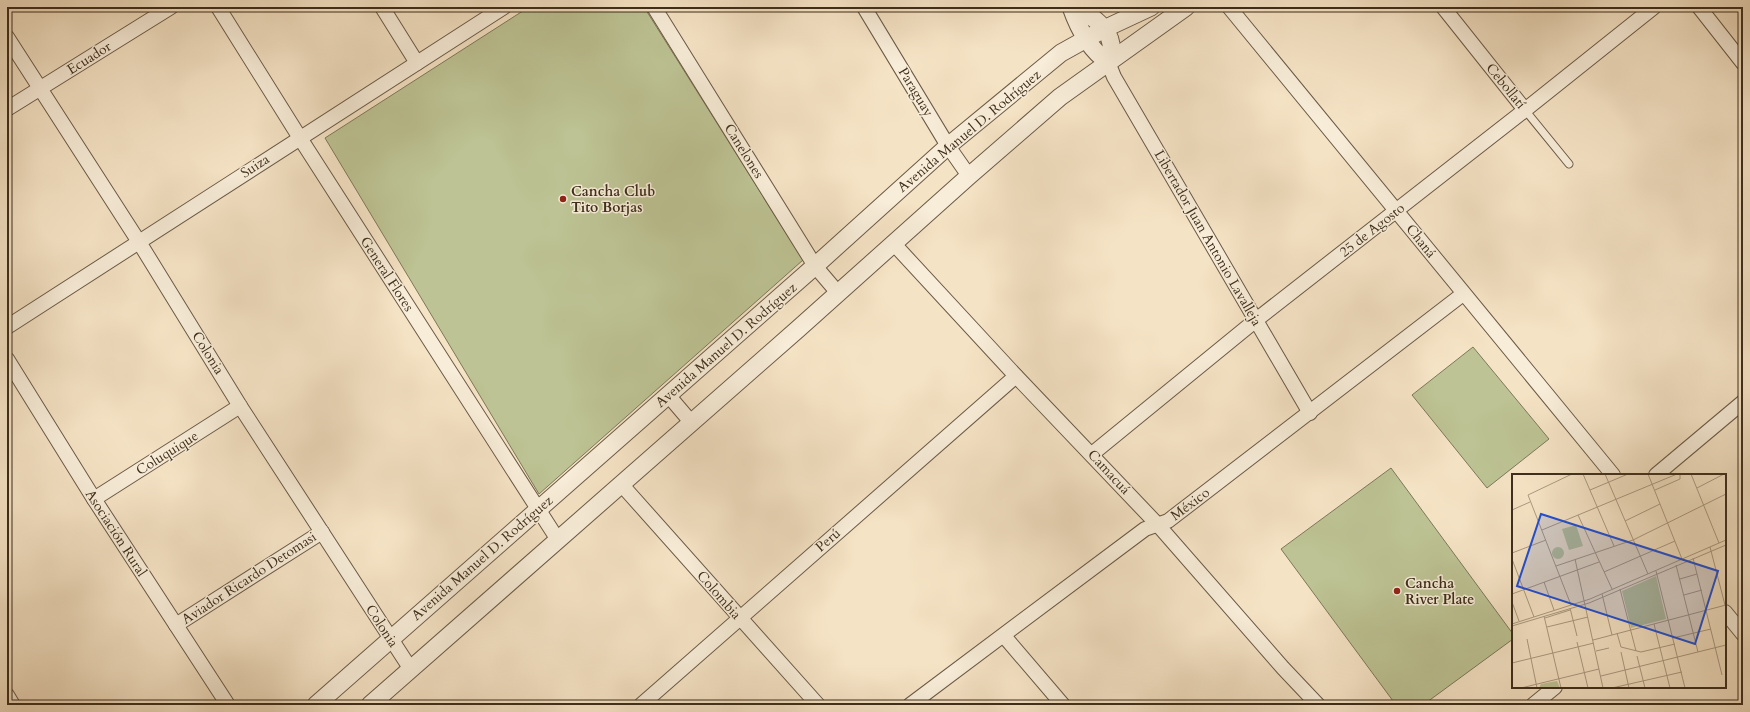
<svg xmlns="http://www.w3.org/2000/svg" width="1750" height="712" viewBox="0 0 1750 712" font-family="Cardo,serif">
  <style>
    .green { fill: #bdc394; stroke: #7d7858 }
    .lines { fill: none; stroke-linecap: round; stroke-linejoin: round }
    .service-casing { stroke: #6b5a46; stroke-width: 9 }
    .minor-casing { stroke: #6b5a46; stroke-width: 16 }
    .tertiary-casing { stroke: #6b5a46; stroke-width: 19 }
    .service { stroke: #f8edd9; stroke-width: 7 }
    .minor { stroke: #f8edd9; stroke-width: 14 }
    .tertiary { stroke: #f8edd9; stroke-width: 17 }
    .poi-dot { fill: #8f2418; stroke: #f8edd9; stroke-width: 1.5 }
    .labels { text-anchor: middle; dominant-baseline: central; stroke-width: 3; stroke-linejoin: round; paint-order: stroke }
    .street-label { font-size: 14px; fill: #3d2d1b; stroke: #f8edd9 }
    .poi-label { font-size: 14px; font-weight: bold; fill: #3d2d1b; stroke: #f8edd9; text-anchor: start }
    .inset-road { fill: none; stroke: #ab9a81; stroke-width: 1 }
    .view { fill: #1d4ed8; fill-opacity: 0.15; stroke: #1d4ed8; stroke-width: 2 }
    .inset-edge { fill: none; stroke: #3d2d1b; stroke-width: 2 }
  </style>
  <rect width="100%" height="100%" fill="#f5e3c5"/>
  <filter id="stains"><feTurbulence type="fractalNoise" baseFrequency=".005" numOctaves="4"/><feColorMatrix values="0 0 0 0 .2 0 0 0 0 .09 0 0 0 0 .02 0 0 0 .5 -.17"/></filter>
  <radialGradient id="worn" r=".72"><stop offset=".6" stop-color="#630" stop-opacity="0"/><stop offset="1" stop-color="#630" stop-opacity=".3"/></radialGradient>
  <g class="green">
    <polygon points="529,7 644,7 803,260 539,494 325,138"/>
    <polygon points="1473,347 1549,439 1487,488 1412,395"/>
    <polygon points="1391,468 1513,634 1513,639 1423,705 1396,705 1281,549"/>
  </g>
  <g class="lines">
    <defs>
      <polyline id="service" points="1525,110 1569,164"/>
      <g id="minor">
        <polyline points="218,7 300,138 558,540"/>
        <polyline points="382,7 417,63"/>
        <polyline points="654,7 815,266 838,293"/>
        <polyline points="864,7 948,146 969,176"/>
        <polyline points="1229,7 1613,475"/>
        <polyline points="1443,7 1525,110"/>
        <polyline points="1699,7 1743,63"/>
        <polyline points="7,37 139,242 240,406 410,668"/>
        <polyline points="1108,62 1114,77 1310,413"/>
        <polyline points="7,109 171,7"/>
        <polyline points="894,244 1016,376 1158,525 1283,668 1318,705"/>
        <polyline points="7,327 504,7"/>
        <polyline points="7,359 94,499 228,705"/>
        <polyline points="668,395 691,422"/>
        <polyline points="1092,454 1256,320 1525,110 1654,7"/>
        <polyline points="1656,475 1743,402"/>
        <polyline points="621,484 818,705"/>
        <polyline points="94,499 240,406"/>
        <polyline points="1725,612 1743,634"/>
        <polyline points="176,625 322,532"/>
        <polyline points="1004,636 1063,705"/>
        <polyline points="7,695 13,705"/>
        <polyline points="641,705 1016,376"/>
        <polyline points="910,705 1145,529 1168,521 1463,294"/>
        <polyline points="1533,705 1555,687"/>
      </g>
      <g id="tertiary">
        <path d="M1071,7c7,20 19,43 37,55 1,-5 4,-12 3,-18 -2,-16 -20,-28 -33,-37"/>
        <polyline points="316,705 815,266 948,146 1061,53 1104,29 1151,7"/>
        <polyline points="370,705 798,329 969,176 1060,97 1186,7"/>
      </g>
    </defs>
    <use href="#service" class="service-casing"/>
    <use href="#minor" class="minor-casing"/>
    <use href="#tertiary" class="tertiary-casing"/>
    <use href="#service" class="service"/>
    <use href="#minor" class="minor"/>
    <use href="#tertiary" class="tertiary"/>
  </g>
  <g class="poi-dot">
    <circle cx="563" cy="199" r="4"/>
    <circle cx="1397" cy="591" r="4"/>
  </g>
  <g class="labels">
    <g class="street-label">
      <text transform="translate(89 58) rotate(-32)">Ecuador</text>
      <text transform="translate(1506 86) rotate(51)">Cebollatí</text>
      <text transform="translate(916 92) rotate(59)">Paraguay</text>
      <text transform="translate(969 131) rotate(-40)">Avenida Manuel D. Rodríguez</text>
      <text transform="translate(744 151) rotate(58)">Canelones</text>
      <text transform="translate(255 166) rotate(-33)">Suiza</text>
      <text transform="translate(1372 230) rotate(-38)">25 de Agosto</text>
      <text transform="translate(1208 238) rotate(60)">Libertador Juan Antonio Lavalleja</text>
      <text transform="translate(1421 241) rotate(51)">Chaná</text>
      <text transform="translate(387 274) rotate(57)">General Flores</text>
      <text transform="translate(726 345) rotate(-41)">Avenida Manuel D. Rodríguez</text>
      <text transform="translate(208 353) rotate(58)">Colonia</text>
      <text transform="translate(167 453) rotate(-32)">Coluquique</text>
      <text transform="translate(1109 472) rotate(47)">Camacuá</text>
      <text transform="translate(1190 504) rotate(-37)">México</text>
      <text transform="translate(116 533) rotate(57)">Asociación Rural</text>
      <text transform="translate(828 540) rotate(-41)">Perú</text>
      <text transform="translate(482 558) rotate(-41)">Avenida Manuel D. Rodríguez</text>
      <text transform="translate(249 578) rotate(-33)">Aviador Ricardo Detomasi</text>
      <text transform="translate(719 595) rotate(49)">Colombia</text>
      <text transform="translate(382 626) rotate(57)">Colonia</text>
    </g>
    <g class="poi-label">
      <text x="571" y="191">Cancha Club<tspan x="571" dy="16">Tito Borjas</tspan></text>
      <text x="1405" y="583">Cancha<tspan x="1405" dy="16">River Plate</tspan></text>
    </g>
  </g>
  <g transform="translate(1512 474)">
    <rect width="214" height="214" fill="#f5e3c5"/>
    <path d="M64,51l7,21 -14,4 -7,-21zM40 79a6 6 0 1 1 12 0a6 6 0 1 1-12 0ZM144,102l10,43 -35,9 -9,-37zM45,207l3,7h-21l2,-4z" fill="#bdc394"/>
    <path class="inset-road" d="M71,0l31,72M93,0l43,100M136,0l34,85M179,0l28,69M185,14l27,-14M78,16l38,-16M143,16l25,-11v-5M0,36l18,-8M66,41l34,74M113,47l35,-17M30,56l135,-56M198,73l15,58M0,79l34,-13M181,84l29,117M0,85l22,58M63,85l28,129M164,91l22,87M44,92l77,-26 93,-46M144,97l29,117M92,98l71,-31M168,105l17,-5M32,108l10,28M108,115l16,62M0,120l87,-32M90,120l10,41M172,121l18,-5M0,128l7,19M59,131l-43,-110 44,-21M58,134l7,28M32,142l17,72M33,144l25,-8M0,150l78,-25 136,-59M142,150l16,64M0,152l77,-23 137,-58M35,153l41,-10M105,159l4,14 20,5 34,-8M161,164l38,-9M15,165l10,49M81,166l133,-35M65,168l11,46M84,177l13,-3M109,178l8,36M125,182l8,32M0,189l82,-20M89,202l125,-31M9,214l78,-19M100,214l70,-16"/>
    <path class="view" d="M29,40l177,57 -23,73 -178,-58z"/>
    <rect width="214" height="214" class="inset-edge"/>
  </g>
  <rect width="1750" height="712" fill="none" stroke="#f5e3c5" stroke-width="24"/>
  <rect x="8" y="8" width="1734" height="696" fill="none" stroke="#3d2d1b" stroke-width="2"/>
  <rect x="12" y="12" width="1726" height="688" fill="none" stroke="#3d2d1b"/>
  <rect width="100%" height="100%" filter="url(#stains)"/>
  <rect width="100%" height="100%" fill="url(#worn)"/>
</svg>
